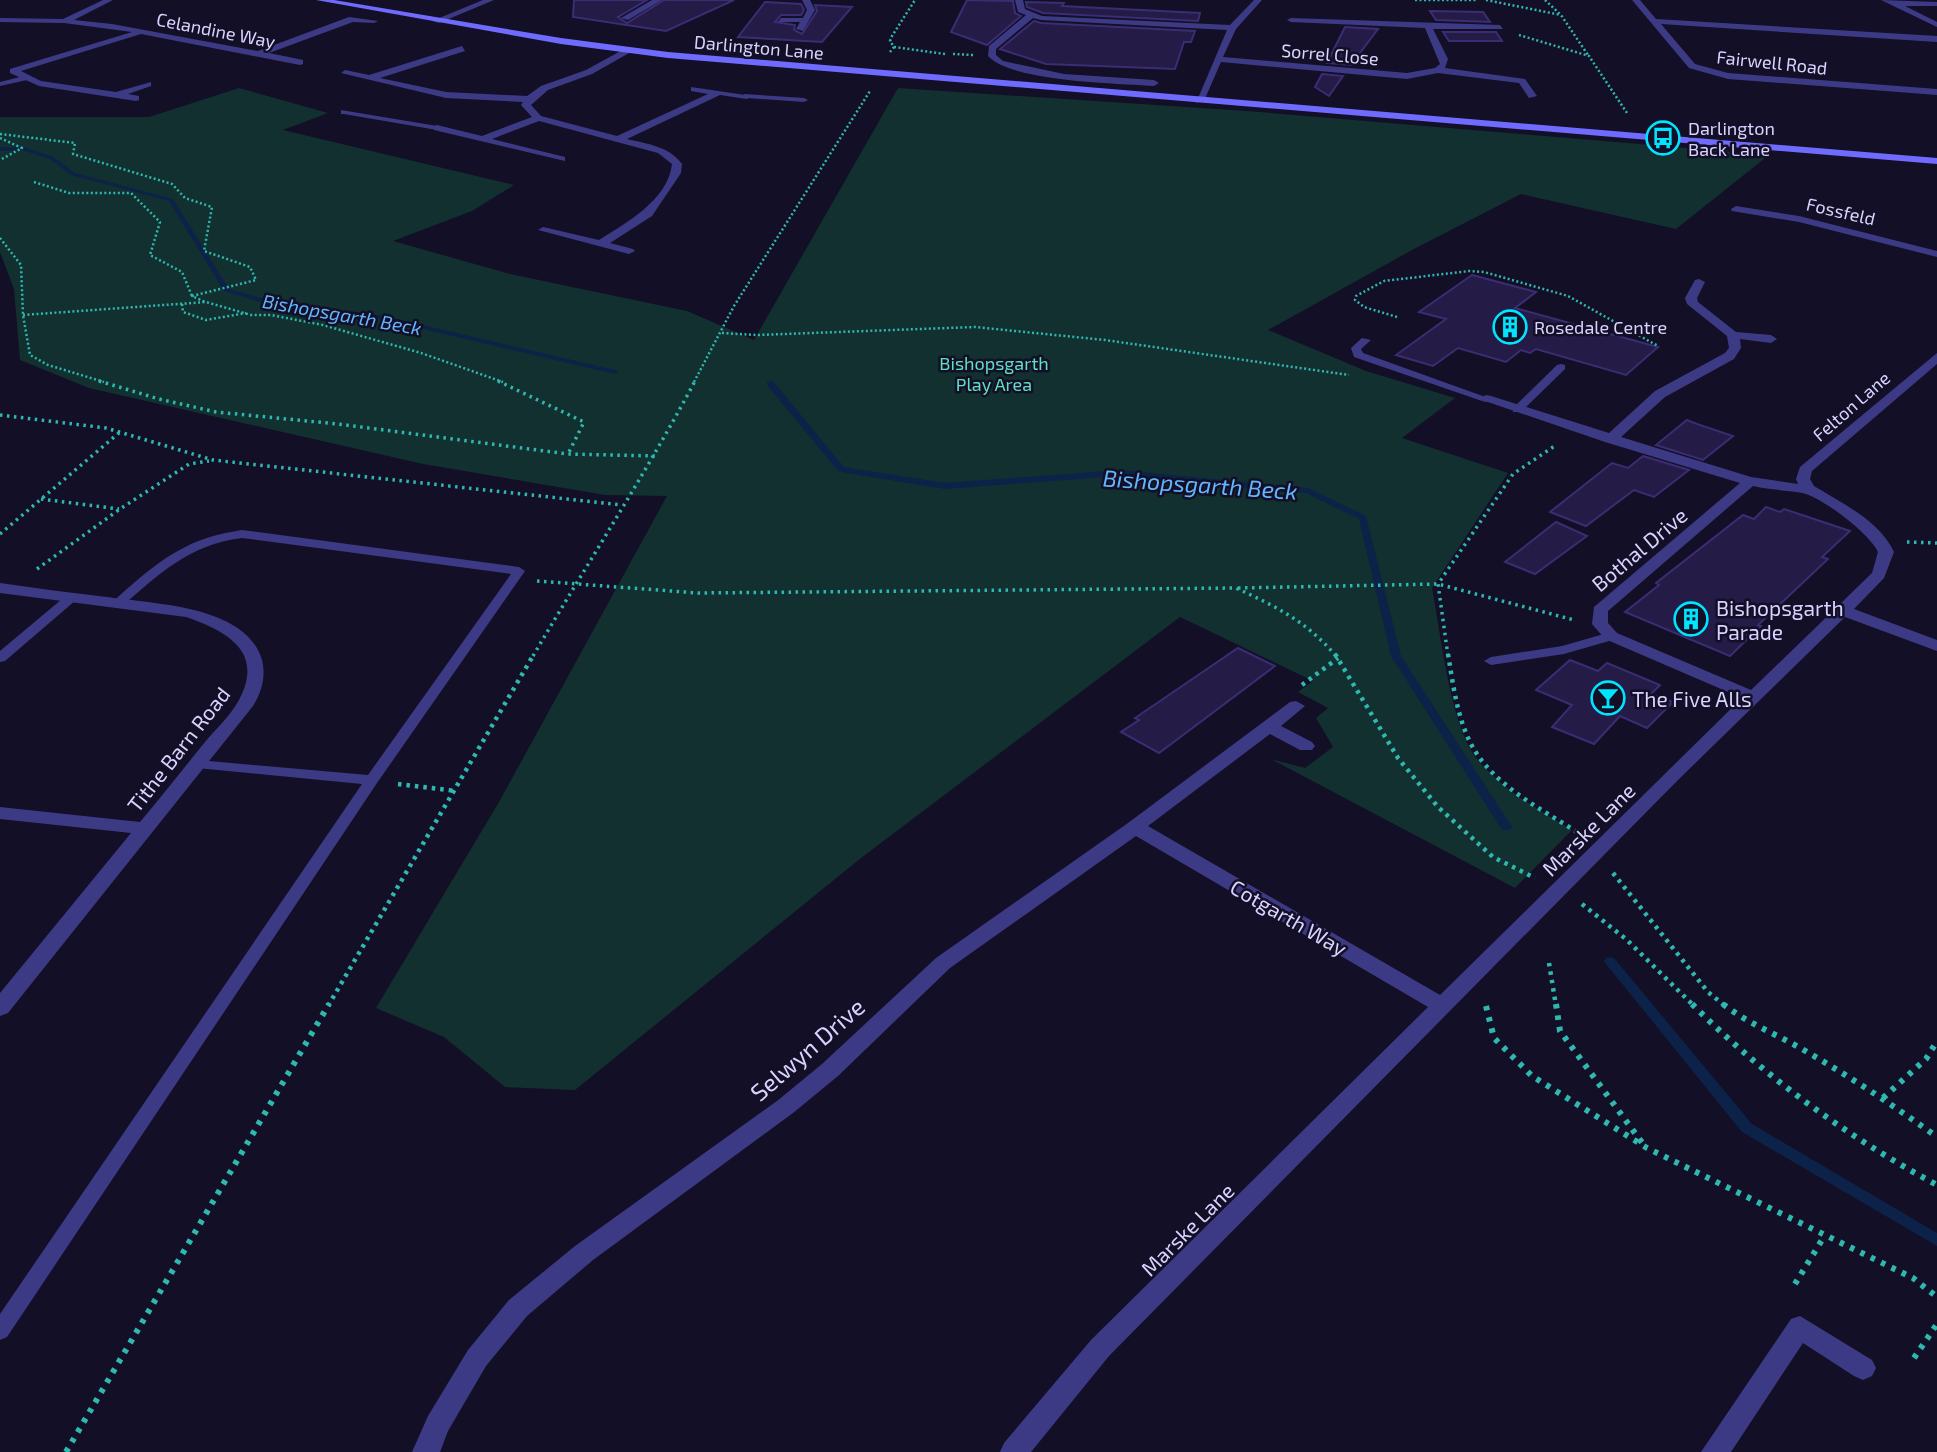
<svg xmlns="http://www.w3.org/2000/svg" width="1937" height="1452" viewBox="0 0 1937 1452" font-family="'Exo 2',sans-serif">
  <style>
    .green { fill: #12302f }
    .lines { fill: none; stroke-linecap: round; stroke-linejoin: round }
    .stream { fill: #0c2248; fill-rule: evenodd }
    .building { fill: #241b47; stroke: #3b2d73; stroke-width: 2 }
    .path-far3 { stroke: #2fb8b0; stroke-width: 2.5; stroke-dasharray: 2 2.5; stroke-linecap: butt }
    .path-far2 { stroke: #2fb8b0; stroke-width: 3.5; stroke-dasharray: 2.5 4.5; stroke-linecap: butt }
    .path-far1 { stroke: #2fb8b0; stroke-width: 4.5; stroke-dasharray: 3.5 5; stroke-linecap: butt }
    .path { stroke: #2fb8b0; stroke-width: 6; stroke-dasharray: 4.5 7; stroke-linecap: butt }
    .lane { fill: #3d3a85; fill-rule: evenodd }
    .street { fill: #3d3a85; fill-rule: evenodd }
    .secondary { fill: #6f6bff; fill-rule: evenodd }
    .labels { text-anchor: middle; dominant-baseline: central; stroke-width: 5; stroke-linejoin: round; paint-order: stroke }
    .far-street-label { font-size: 18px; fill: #d9d4ff; stroke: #130f26 }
    .far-poi-label { font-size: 18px; fill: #d9d4ff; stroke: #130f26; text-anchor: start }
    .far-park-label { font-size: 18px; fill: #5fe0c0; stroke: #130f26 }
    .far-water-label { font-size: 19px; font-style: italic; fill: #62b6ff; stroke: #130f26 }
    .street-label { font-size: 21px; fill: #d9d4ff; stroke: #130f26 }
    .poi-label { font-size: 21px; fill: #d9d4ff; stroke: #130f26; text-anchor: start }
    .water-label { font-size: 23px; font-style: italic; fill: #62b6ff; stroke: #130f26 }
    .near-street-label { font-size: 24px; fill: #d9d4ff; stroke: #130f26 }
  </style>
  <rect width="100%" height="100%" fill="#130f26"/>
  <path class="green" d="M239,88l89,25 -45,17 231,55 -42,26 -79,30 117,33 177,37 67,29 144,-252 349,23 522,44 -93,74 -155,-35 -109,56 -144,80 98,41 89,27 -53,40 106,35 -76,115c9,46 18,137 45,171 26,31 62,51 95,71l-57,58 -244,-129 34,9 28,-21 -17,-29 12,-10 -30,-16 15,-11 -133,-64 -319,241 -286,232 -70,-3 -61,-50 -68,-29 123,-206 168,-306 -62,-1 -182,-31 -334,-76 -69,-28 -6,-71 -14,-37v-135h149z"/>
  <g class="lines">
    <g class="stream">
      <polygon points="0,147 24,147 54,157 75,173 173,199 229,289 271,301 380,315 615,370 619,372 615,374 380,319 270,305 224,291 169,201 71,175 50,159 22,150 0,151"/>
      <polygon points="767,381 773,381 844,467 945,483 1120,470 1308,488 1366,516 1401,656 1512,827 1510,830 1502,830 1391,656 1359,519 1306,493 1120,476 945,489 841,472 838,471 767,385"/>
      <polygon points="1610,957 1614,958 1752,1124 1937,1233 1937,1246 1742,1132 1606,964 1604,961 1606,958"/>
    </g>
  </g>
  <g class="building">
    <polygon points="574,0 647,0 618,17 627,23 664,0 734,0 666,31 573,17"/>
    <polygon points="967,0 1013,1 1015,13 1021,16 987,45 951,32"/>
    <polygon points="765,2 801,4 804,10 801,15 781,15 775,22 795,25 794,30 802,34 817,11 815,5 852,7 822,42 738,37"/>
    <polygon points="1026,2 1064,3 1062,6 1200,13 1198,21 1043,13 1027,7"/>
    <polygon points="1430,11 1483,12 1490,22 1436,20"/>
    <polygon points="1034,21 1041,23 1195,31 1191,42 1184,42 1175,69 1046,64 1000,49"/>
    <polygon points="1345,27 1378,29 1351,65 1327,63"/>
    <polygon points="1443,32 1496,32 1502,41 1449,41"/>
    <polygon points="1322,74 1343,76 1329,96 1315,87"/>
    <polygon points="1472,275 1536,292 1515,308 1658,347 1626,375 1536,349 1530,353 1521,350 1506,362 1458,348 1433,366 1396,355 1446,319 1419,312"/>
    <polygon points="1687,420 1697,424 1733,436 1703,460 1656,445"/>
    <polygon points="1643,456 1689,470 1654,497 1634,490 1586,526 1550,512 1612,463 1628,468"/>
    <polygon points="1766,507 1780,512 1784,509 1850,531 1822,557 1828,559 1758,625 1761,626 1730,656 1625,612 1659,585 1656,583 1743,515 1754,519"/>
    <polygon points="1556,522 1587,536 1535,574 1505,562"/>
    <polygon points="1238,648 1275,666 1159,753 1121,732 1139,720 1135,718"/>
    <polygon points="1570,660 1598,671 1607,663 1660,685 1651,694 1673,702 1647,728 1620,716 1594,744 1552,727 1572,705 1536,690"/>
  </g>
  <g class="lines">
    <g class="path-far3">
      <polyline points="1415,0 1476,0"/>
      <polyline points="1486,0 1561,15"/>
      <polyline points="1545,0 1561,15 1588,55"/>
      <polyline points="1519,35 1589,56 1627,113"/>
      <polyline points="894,47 945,54"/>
      <polyline points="890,52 894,47 890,41 892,36 915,0"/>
      <polyline points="953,54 973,55"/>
      <polyline points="0,134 75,143 73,154 172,184 185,198 212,207 204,251 250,267 256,280 192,296 205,302"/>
      <polyline points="0,138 22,148 0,160"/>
      <polyline points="34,182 69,193 131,193 160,222 150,255 182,272 192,296"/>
      <polyline points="0,238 21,265 23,315 30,355 48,365 104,382"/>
      <polyline points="182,304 183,312 206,320 246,313"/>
      <polyline points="23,315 206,302 251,315 271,315 323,325 421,353 503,382"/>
      <polyline points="1397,317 1364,307 1355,300 1356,296 1384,281 1469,271 1484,272 1568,296 1658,346"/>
      <polyline points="722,333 757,335 975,327 1105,340 1349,375"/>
      <polyline points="694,382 734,306 870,91"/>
    </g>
    <g class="path-far2">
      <polyline points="99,381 159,399 216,412 338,424 568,454 655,456"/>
      <polyline points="498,381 584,422 568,454"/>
      <polyline points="0,415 106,428 213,460 622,505"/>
      <polyline points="41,499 119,509"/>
      <polyline points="0,534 120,432"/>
      <polyline points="1907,542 1937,543"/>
      <polyline points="37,569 120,509 189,464 209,461"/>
      <path d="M537,581l161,12 538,-5c41,19 70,33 100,68"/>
      <polyline points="1238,588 1438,584 1574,620"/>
      <path d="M533,656c54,-92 112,-181 162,-275"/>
      <polyline points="1448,656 1438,584 1513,474 1556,445"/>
    </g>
    <g class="path-far1">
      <polyline points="1335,654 1398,758 1438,807 1493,857 1535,878"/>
      <path d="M1448,654c5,30 9,63 23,90 22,42 71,65 109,90"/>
      <polyline points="1302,685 1338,658"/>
      <polyline points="398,784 456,791"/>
      <polyline points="1613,873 1708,992 1725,1006"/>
      <polyline points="1582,904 1627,940 1694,1006"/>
      <polyline points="1549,963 1556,1006"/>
      <polyline points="328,1006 534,654"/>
    </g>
    <g class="path">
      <polyline points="1556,1004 1560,1031 1643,1144"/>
      <path d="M1692,1004c73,73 154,132 245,181"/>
      <path d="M1723,1004c24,19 53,30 79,45 47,27 91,56 135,88"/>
      <polyline points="1486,1006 1494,1038 1532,1076 1647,1148 1913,1278 1937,1297"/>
      <polyline points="1883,1098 1926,1059 1937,1041"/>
      <polyline points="1795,1284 1825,1235"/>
      <polyline points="1914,1358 1937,1324"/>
      <polyline points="66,1452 329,1004"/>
    </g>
    <g class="lane">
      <polygon points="24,76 27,80 0,86 0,82"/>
      <polygon points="744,94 804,98 808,100 804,102 747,98 743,96"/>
      <polygon points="341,110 437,126 441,128 437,130 344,114 341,114"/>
      <polygon points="1362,338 1371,340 1361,349 1363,353 1491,399 1486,402 1482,401 1354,357 1351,348"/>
      <polygon points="1561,364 1565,365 1565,369 1521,412 1513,412 1513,408 1557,365"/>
      <path d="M242,530l277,37 6,4 -148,212 -370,554 -7,3v-26l362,-530 -165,-16 -7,-4 7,-4 171,15 143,-201 -269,-36c-54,7 -81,35 -121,69l-4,1 -6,-4c7,-8 16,-15 24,-22 35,-30 61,-45 107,-52z"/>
      <polygon points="72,593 76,594 78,597 76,600 5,661 0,662 0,651 68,594"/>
      <polygon points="1611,632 1616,633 1618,636 1616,639 1564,654 1491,665 1484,661 1491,657 1562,646"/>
    </g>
    <g class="street">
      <polygon points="103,0 113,0 74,20 112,24 258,51 349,17 378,21 374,23 353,22 269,53 303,60 303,64 300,65 141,34 21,71 41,81 116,92 151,82 151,86 128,94 139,96 139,100 136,101 39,86 10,73 10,69 132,32 64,23 0,22 0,18 63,19"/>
      <polygon points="483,0 494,0 439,23 432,21"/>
      <polygon points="652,0 662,0 628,20 621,18"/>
      <polygon points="802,0 810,0 815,10 803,31 796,29 800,22 778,22 781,18 803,18 807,10"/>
      <path d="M1015,0h8l2,9 17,7 188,9 24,-25h8l-26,29 -13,28 184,16 28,-5 5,-4 -15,-36 -134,-6 -4,-2 4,-2 209,7 3,4h-70l15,30 -3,9 80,11 12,17 -8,2 -10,-15 -81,-10 -31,6 -186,-17 -17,39 -8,2 31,-73 -186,-10 -8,-2 -37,31v6l7,6 61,13 90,6 5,3 -5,3c-37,-3 -142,-4 -166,-30l1,-10 37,-31 -8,-3z"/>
      <polygon points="1632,0 1640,0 1656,19 1937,36 1937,42 1661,24 1695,64 1728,73 1937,89 1937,95 1728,79 1689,68"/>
      <polygon points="1881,0 1937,2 1937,6 1905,6 1937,22 1937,27"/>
      <path d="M462,46l3,5 -85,27 66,14 81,4 14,-10 45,-16 42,-23 3,5 -39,22 -44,16 -17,15 10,11 76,20 91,-42 -17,-3v-4l61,9 -5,3 -27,-4 -93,44c20,5 42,7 55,25l-1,9 -29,43 -42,27 23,6 2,2 -6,3 -91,-24 5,-3 56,13c27,-17 69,-40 73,-76l-14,-11 -119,-32 -47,18 73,18v4l-131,-31v-4l3,-1 45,11 50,-19 -11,-12 2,-3 -77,-4 -105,-25 4,-3 24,5z"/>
      <polygon points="1736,206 1799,216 1937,251 1937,257 1799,222 1732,211 1731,209"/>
      <path d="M1699,279l6,3 -8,16 1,4 38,30 35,3 6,4 -6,4 -31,-4 1,9 -7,11 -69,38 -44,40 130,40 47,7 -2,-5 4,-12 137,-114v11l-125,107 -2,8 4,7c29,18 65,34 80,66l-10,26 -30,31 83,31v11l-92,-34 -167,163 -569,576 -78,96h-31l4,-9 87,-103 337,-333 -292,-171 -186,132 -112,108 -45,37 -200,147 -66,56 -41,50 -38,65 -8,21h-28l16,-36 40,-66 41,-50 66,-54 202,-145 45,-37 114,-106 192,-135 162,-121 6,-1 9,5 -24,20 31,16 3,4 -3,4h-12l-30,-16 -122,92 292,169 302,-297 -137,-59 -13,-15 2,-17 146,-124 -135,-41 -126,-43 7,-4 5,1 118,37 46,-42 70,-38 4,-5 -2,-12 -40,-32 -2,-6 10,-18zM1753,486c17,4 33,4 49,7 20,4 68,41 76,59l-6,21 -121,117 -134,-57 -9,-10v-12z"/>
      <path d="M0,583c36,5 71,10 107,14 46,7 139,8 155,63 4,16 0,32 -9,46l-245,307 -8,3v-23l131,-160 -131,-14v-12l140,15c22,-26 43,-53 65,-80 11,-13 26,-27 34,-42 26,-49 -13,-69 -53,-83l-186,-24z"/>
      <polygon points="1800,1316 1872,1360 1876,1368 1872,1376 1863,1380 1854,1376 1803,1343 1731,1452 1701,1452 1791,1319"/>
    </g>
    <polygon class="secondary" points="316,0 334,0 561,38 668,52 1937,158 1937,164 668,58 561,44"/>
  </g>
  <defs>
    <symbol id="bus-ring" viewBox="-11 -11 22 22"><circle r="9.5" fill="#130f26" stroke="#00e5ff" stroke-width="1.5"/><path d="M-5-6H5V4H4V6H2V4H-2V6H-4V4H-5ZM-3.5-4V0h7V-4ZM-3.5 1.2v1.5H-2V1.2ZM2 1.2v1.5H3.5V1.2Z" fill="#00e5ff"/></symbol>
    <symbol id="building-ring" viewBox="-11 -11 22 22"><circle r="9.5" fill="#130f26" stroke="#00e5ff" stroke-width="1.5"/><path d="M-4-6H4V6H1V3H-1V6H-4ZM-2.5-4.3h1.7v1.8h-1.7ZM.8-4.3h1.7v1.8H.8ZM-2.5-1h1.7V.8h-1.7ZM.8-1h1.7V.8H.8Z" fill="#00e5ff"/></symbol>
    <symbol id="bar-ring" viewBox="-11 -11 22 22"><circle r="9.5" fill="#130f26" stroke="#00e5ff" stroke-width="1.5"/><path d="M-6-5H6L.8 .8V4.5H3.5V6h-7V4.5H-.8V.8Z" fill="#00e5ff"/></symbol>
  </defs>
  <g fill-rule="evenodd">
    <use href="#bus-ring" x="1644" y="119" width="38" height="38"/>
    <use href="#building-ring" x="1491" y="308" width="38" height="38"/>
    <use href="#building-ring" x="1672" y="600" width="38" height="38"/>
    <use href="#bar-ring" x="1589" y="679" width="38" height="38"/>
  </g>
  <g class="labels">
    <g class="far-street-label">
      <text transform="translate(216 30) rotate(11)">Celandine Way</text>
      <text transform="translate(759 47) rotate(5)">Darlington Lane</text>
      <text transform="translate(1330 54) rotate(5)">Sorrel Close</text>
      <text transform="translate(1772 62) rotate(6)">Fairwell Road</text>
      <text transform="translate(1841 211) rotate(13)">Fossfeld</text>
      <text transform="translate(1851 406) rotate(-41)">Felton Lane</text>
    </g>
    <g class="far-poi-label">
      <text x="1688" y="128">Darlington<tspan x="1688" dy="21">Back Lane</tspan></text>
      <text x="1534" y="327">Rosedale Centre</text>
    </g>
    <g class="far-park-label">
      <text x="994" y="363">Bishopsgarth<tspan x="994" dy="21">Play Area</tspan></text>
    </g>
    <g class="far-water-label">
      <text transform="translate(342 314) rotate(10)">Bishopsgarth Beck</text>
    </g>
    <g class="street-label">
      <text transform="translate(1639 549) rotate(-40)">Bothal Drive</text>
      <text transform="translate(178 749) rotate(-52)">Tithe Barn Road</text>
      <text transform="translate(1588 829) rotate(-45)">Marske Lane</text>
      <text transform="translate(1289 917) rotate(30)">Cotgarth Way</text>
      <text transform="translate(1187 1229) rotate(-45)">Marske Lane</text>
    </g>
    <g class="poi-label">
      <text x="1716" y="607">Bishopsgarth<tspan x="1716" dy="24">Parade</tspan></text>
      <text x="1632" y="698">The Five Alls</text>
    </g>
    <g class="water-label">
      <text transform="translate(1200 484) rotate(4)">Bishopsgarth Beck</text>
    </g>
    <g class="near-street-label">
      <text transform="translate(807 1049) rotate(-41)">Selwyn Drive</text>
    </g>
  </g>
</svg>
